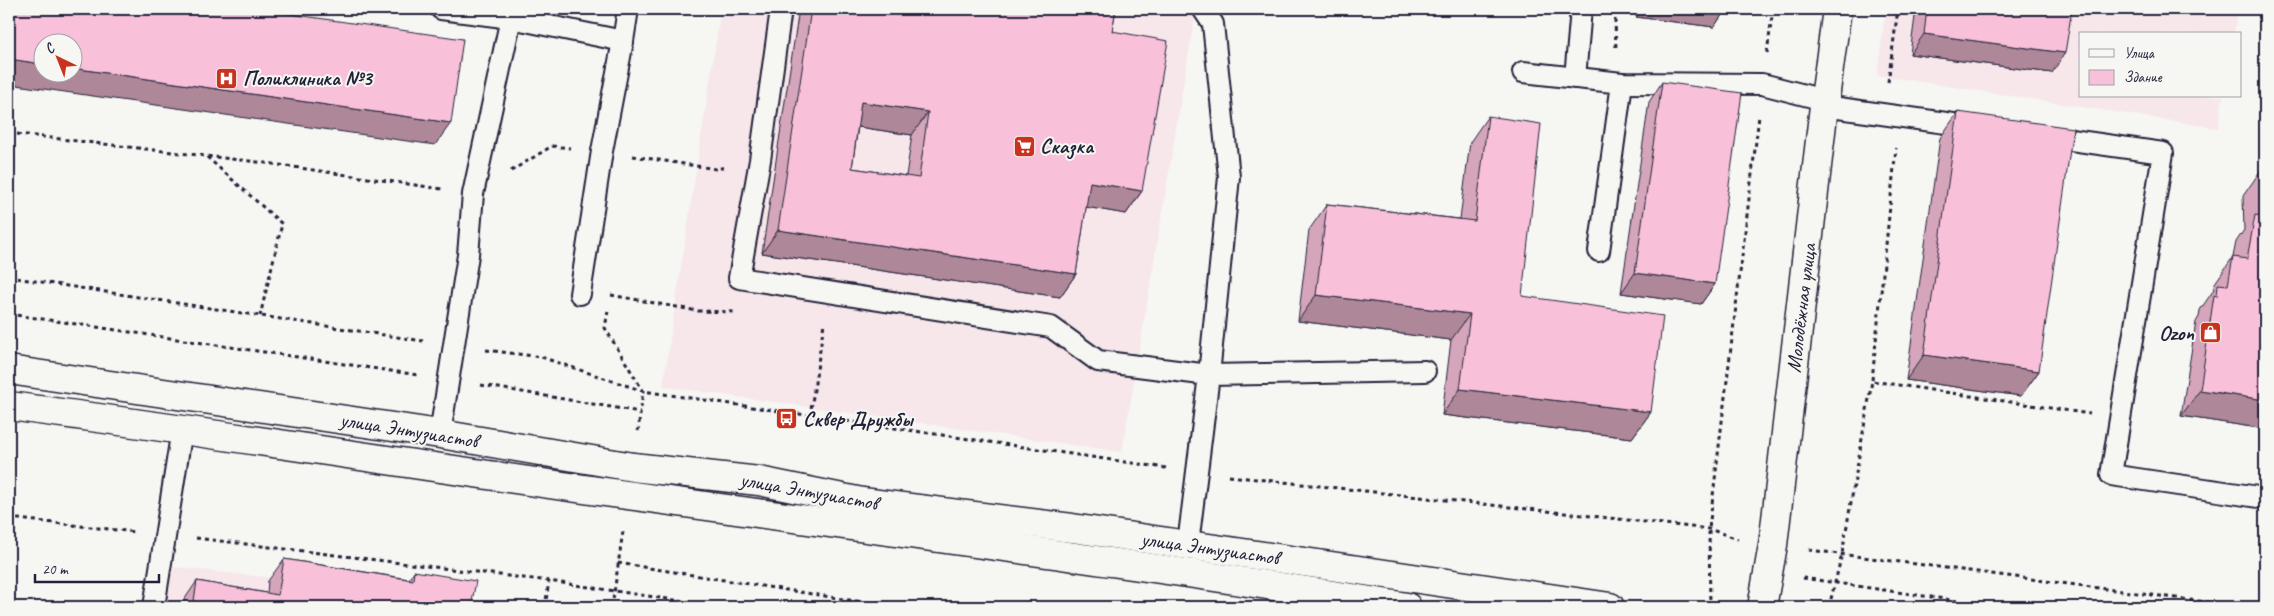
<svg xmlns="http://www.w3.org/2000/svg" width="2274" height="616" viewBox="0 0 2274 616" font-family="Caveat,sans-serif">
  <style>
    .built { fill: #f7e6ea }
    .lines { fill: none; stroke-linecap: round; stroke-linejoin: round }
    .service-casing { stroke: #22223b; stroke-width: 24 }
    .tertiary-casing { stroke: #22223b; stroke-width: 31 }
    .path { stroke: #22223b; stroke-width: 3; stroke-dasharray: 4 4; stroke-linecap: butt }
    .service { stroke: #f6f6f2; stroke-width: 20 }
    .tertiary { stroke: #f6f6f2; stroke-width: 28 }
    .wall { fill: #d5a6bb; stroke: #22223b; fill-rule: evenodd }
    .shaded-wall { fill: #ae8798; stroke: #22223b }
    .building { fill: #f8c1d9; stroke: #22223b; fill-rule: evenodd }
    .labels { text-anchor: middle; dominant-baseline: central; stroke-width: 4; stroke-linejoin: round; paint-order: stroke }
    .poi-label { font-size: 21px; font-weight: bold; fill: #22223b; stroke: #f6f6f2; text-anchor: start }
    .street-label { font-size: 21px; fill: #22223b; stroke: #f6f6f2 }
  </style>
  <rect width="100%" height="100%" fill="#f6f6f2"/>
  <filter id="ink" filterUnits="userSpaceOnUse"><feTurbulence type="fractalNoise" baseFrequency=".02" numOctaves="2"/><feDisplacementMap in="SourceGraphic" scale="10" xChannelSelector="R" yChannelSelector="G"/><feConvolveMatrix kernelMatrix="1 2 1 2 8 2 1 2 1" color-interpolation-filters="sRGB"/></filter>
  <g filter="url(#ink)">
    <g class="built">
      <polygon points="721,9 1196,9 1122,452 663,386"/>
      <polygon points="1886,9 2238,9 2234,34 2080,34 2080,96 2223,96 2218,128 1877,75"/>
      <polygon points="172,567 505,603 505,607 166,607"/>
    </g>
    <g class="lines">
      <defs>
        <g id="service">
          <polyline points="441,9 511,18 623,41 628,9"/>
          <polyline points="781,9 760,160 739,278 1051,327 1098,361 1209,375 1425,371"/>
          <polyline points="1523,72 1622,83 1762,84 1824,100"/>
          <polyline points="1575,78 1581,9"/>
          <polyline points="1824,106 1975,127"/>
          <polyline points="2043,136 2163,153 2111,475 2265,498"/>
          <polyline points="1599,251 1622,83"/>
          <polyline points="580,294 602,151 623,41"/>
          <polyline points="440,434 468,255 473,194 511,18"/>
          <polyline points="1188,544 1209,375 1229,177 1213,24 1203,9"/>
          <polyline points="154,607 182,429"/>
        </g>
        <g id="tertiary">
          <polyline points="9,370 440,434 633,467 759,481 862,502 1072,528 1610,607"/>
          <path d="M9,406c209,27 416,61 625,90 258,36 516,69 773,111"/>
          <polyline points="1762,607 1773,545 1824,106 1837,9"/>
        </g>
      </defs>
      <use href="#service" class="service-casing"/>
      <use href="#tertiary" class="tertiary-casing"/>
      <g class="path">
        <polyline points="1615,19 1616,51"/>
        <polyline points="1767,53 1773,9"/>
        <polyline points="1888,82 1898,9"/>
        <polyline points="9,133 266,163 442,189"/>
        <polyline points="633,156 716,169 726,167"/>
        <polyline points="207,157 282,224 260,316"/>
        <polyline points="511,171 552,146 570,148"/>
        <polyline points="9,277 423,341"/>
        <polyline points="611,295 698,311 736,312"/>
        <polyline points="608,311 605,328 643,391 638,431"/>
        <polyline points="9,314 418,375"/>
        <polyline points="486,350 541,357 643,391 1166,468"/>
        <polyline points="1872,380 1896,148"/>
        <polyline points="481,385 640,412"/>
        <polyline points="810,416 824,323"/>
        <polyline points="1229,476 1709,529 1738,539"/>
        <polyline points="9,518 135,532"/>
        <polyline points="196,538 549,581 720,607"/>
        <polyline points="1809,550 2244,607"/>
        <polyline points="618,563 893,607"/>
        <polyline points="1803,578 1998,607"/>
        <polyline points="545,607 549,581"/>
        <polyline points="612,607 623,531"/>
        <polyline points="1710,607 1709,529 1759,116"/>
        <polyline points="1829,607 1842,554 1872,381 2090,414"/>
      </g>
      <use href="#service" class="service"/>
      <use href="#tertiary" class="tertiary"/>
    </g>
    <g class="wall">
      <path d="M799,9h317l-4,22 30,160 -16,23 -40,-7 -10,67 -16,23 -298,-44zM858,127l54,8 -6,41 -54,-8z"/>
      <polygon points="1637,9 1726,9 1714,27 1636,17"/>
      <polygon points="1916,9 2072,9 2052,73 1910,54"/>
      <polygon points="1662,82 1715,284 1701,304 1621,293 1649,102"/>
      <polygon points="1958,112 2039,371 2021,396 1906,380 1940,138"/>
      <polygon points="1488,116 1522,296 1651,412 1632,438 1442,415 1451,340 1298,321 1309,230 1327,204 1460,219 1470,142"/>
      <polygon points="2261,170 2265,170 2265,429 2181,416 2196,322 2199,317 2200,310 2213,291 2215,283 2233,257 2236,242 2244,230 2243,196"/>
      <polygon points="284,559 409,579 414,571 471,607 181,607 182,603 197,581 267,593 268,581"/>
    </g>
    <g class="shaded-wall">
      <polygon points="1642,9 1726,9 1714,27 1636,17"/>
      <polygon points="1924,34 2065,53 2052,73 1910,54"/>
      <polygon points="9,59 42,64 42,72 72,72 72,68 451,123 435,145 9,84"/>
      <polygon points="861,102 928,112 912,135 845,125"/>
      <polygon points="1090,182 1142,191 1126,214 1074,205"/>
      <polygon points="778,230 1076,274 1060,297 762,253"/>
      <polygon points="1635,273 1715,284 1701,304 1621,293"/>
      <polygon points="1316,295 1470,314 1451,340 1298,321"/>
      <polygon points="1924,355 2039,371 2021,396 1906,380"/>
      <polygon points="1460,389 1651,412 1632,438 1442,415"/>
      <polygon points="2200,390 2265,400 2265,429 2181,416"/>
    </g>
    <g class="building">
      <polygon points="9,9 255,9 463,39 451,123 72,68 72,42 42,42 42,64 9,59"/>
      <path d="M811,9h305l-4,22 56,10 -26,150 -52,-9 -14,92 -298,-44zM861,102l67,10 -9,66 -67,-10z"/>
      <polygon points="1927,9 2072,9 2065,53 1924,34"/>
      <polygon points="1662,82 1742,93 1715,284 1635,273"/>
      <polygon points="1958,112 2073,128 2039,371 1924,355"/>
      <polygon points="1488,116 1541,124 1522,296 1663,316 1651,412 1460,389 1470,314 1316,295 1327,204 1475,221"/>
      <polygon points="2261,170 2265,170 2265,400 2200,390 2214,295 2217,296 2218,284 2228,285 2233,257 2247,259 2255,215 2264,217"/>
      <polygon points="284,559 413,580 414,571 476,581 471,607 193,607 197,581 278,595"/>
    </g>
  </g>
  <defs>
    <symbol id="hospital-square" viewBox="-11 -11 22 22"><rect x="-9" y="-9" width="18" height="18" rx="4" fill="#c8321e" stroke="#f6f6f2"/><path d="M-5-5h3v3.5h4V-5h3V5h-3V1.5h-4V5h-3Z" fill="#fff"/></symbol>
    <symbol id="supermarket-square" viewBox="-11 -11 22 22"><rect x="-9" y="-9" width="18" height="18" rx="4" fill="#c8321e" stroke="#f6f6f2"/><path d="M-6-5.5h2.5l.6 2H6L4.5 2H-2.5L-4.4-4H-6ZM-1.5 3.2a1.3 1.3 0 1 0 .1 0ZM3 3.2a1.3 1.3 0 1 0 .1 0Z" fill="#fff"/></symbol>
    <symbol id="shop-square" viewBox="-11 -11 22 22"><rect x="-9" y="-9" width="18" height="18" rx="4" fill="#c8321e" stroke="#f6f6f2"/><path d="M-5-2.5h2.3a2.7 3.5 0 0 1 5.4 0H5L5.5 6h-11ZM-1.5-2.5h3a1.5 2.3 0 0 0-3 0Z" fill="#fff"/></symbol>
    <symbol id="bus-square" viewBox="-11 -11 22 22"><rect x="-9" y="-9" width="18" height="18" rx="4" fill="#c8321e" stroke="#f6f6f2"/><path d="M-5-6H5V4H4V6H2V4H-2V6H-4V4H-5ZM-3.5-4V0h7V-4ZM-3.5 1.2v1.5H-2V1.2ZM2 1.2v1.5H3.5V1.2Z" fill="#fff"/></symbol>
  </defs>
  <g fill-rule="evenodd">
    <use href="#hospital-square" x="214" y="66" width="25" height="25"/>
    <use href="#supermarket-square" x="1012" y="134" width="25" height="25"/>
    <use href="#shop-square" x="2198" y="320" width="25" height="25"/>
    <use href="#bus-square" x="774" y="406" width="25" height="25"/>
  </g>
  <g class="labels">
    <g class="poi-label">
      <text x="243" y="78">Поликлиника №3</text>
      <text x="1040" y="146">Сказка</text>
      <text x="2194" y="333" text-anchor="end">Ozon</text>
      <text x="803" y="419">Сквер Дружбы</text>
    </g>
    <g class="street-label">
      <text transform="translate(1801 308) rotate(-83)">Молодёжная улица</text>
      <text transform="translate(409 430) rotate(9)">улица Энтузиастов</text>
      <text transform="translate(809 491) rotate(10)">улица Энтузиастов</text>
      <text transform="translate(1210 548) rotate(8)">улица Энтузиастов</text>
    </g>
  </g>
  <rect width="2274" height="616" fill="none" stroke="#f6f6f2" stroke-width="30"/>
  <rect x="15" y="15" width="2244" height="586" fill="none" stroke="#22223b" stroke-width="2" filter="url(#ink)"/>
  <rect x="2079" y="32" width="162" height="65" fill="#f6f6f2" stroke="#a1a1a9"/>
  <rect x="2089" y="49" width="25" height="8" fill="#f6f6f2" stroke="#a1a1a9"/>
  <text x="2124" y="58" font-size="15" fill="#22223b">Улица</text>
  <rect x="2089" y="70" width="25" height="15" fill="#f8c1d9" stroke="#a1a1a9"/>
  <text x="2124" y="82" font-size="15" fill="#22223b">Здание</text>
  <g transform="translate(58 58) rotate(317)"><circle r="24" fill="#f6f6f2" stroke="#a1a1a9"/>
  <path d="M0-4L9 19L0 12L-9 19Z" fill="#c8321e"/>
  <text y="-8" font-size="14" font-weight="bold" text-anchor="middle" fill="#22223b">С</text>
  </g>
  <path d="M35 574v8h124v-8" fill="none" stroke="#22223b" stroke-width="2.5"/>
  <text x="42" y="574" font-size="15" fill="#22223b" stroke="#f6f6f2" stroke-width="4" paint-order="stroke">20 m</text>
</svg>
